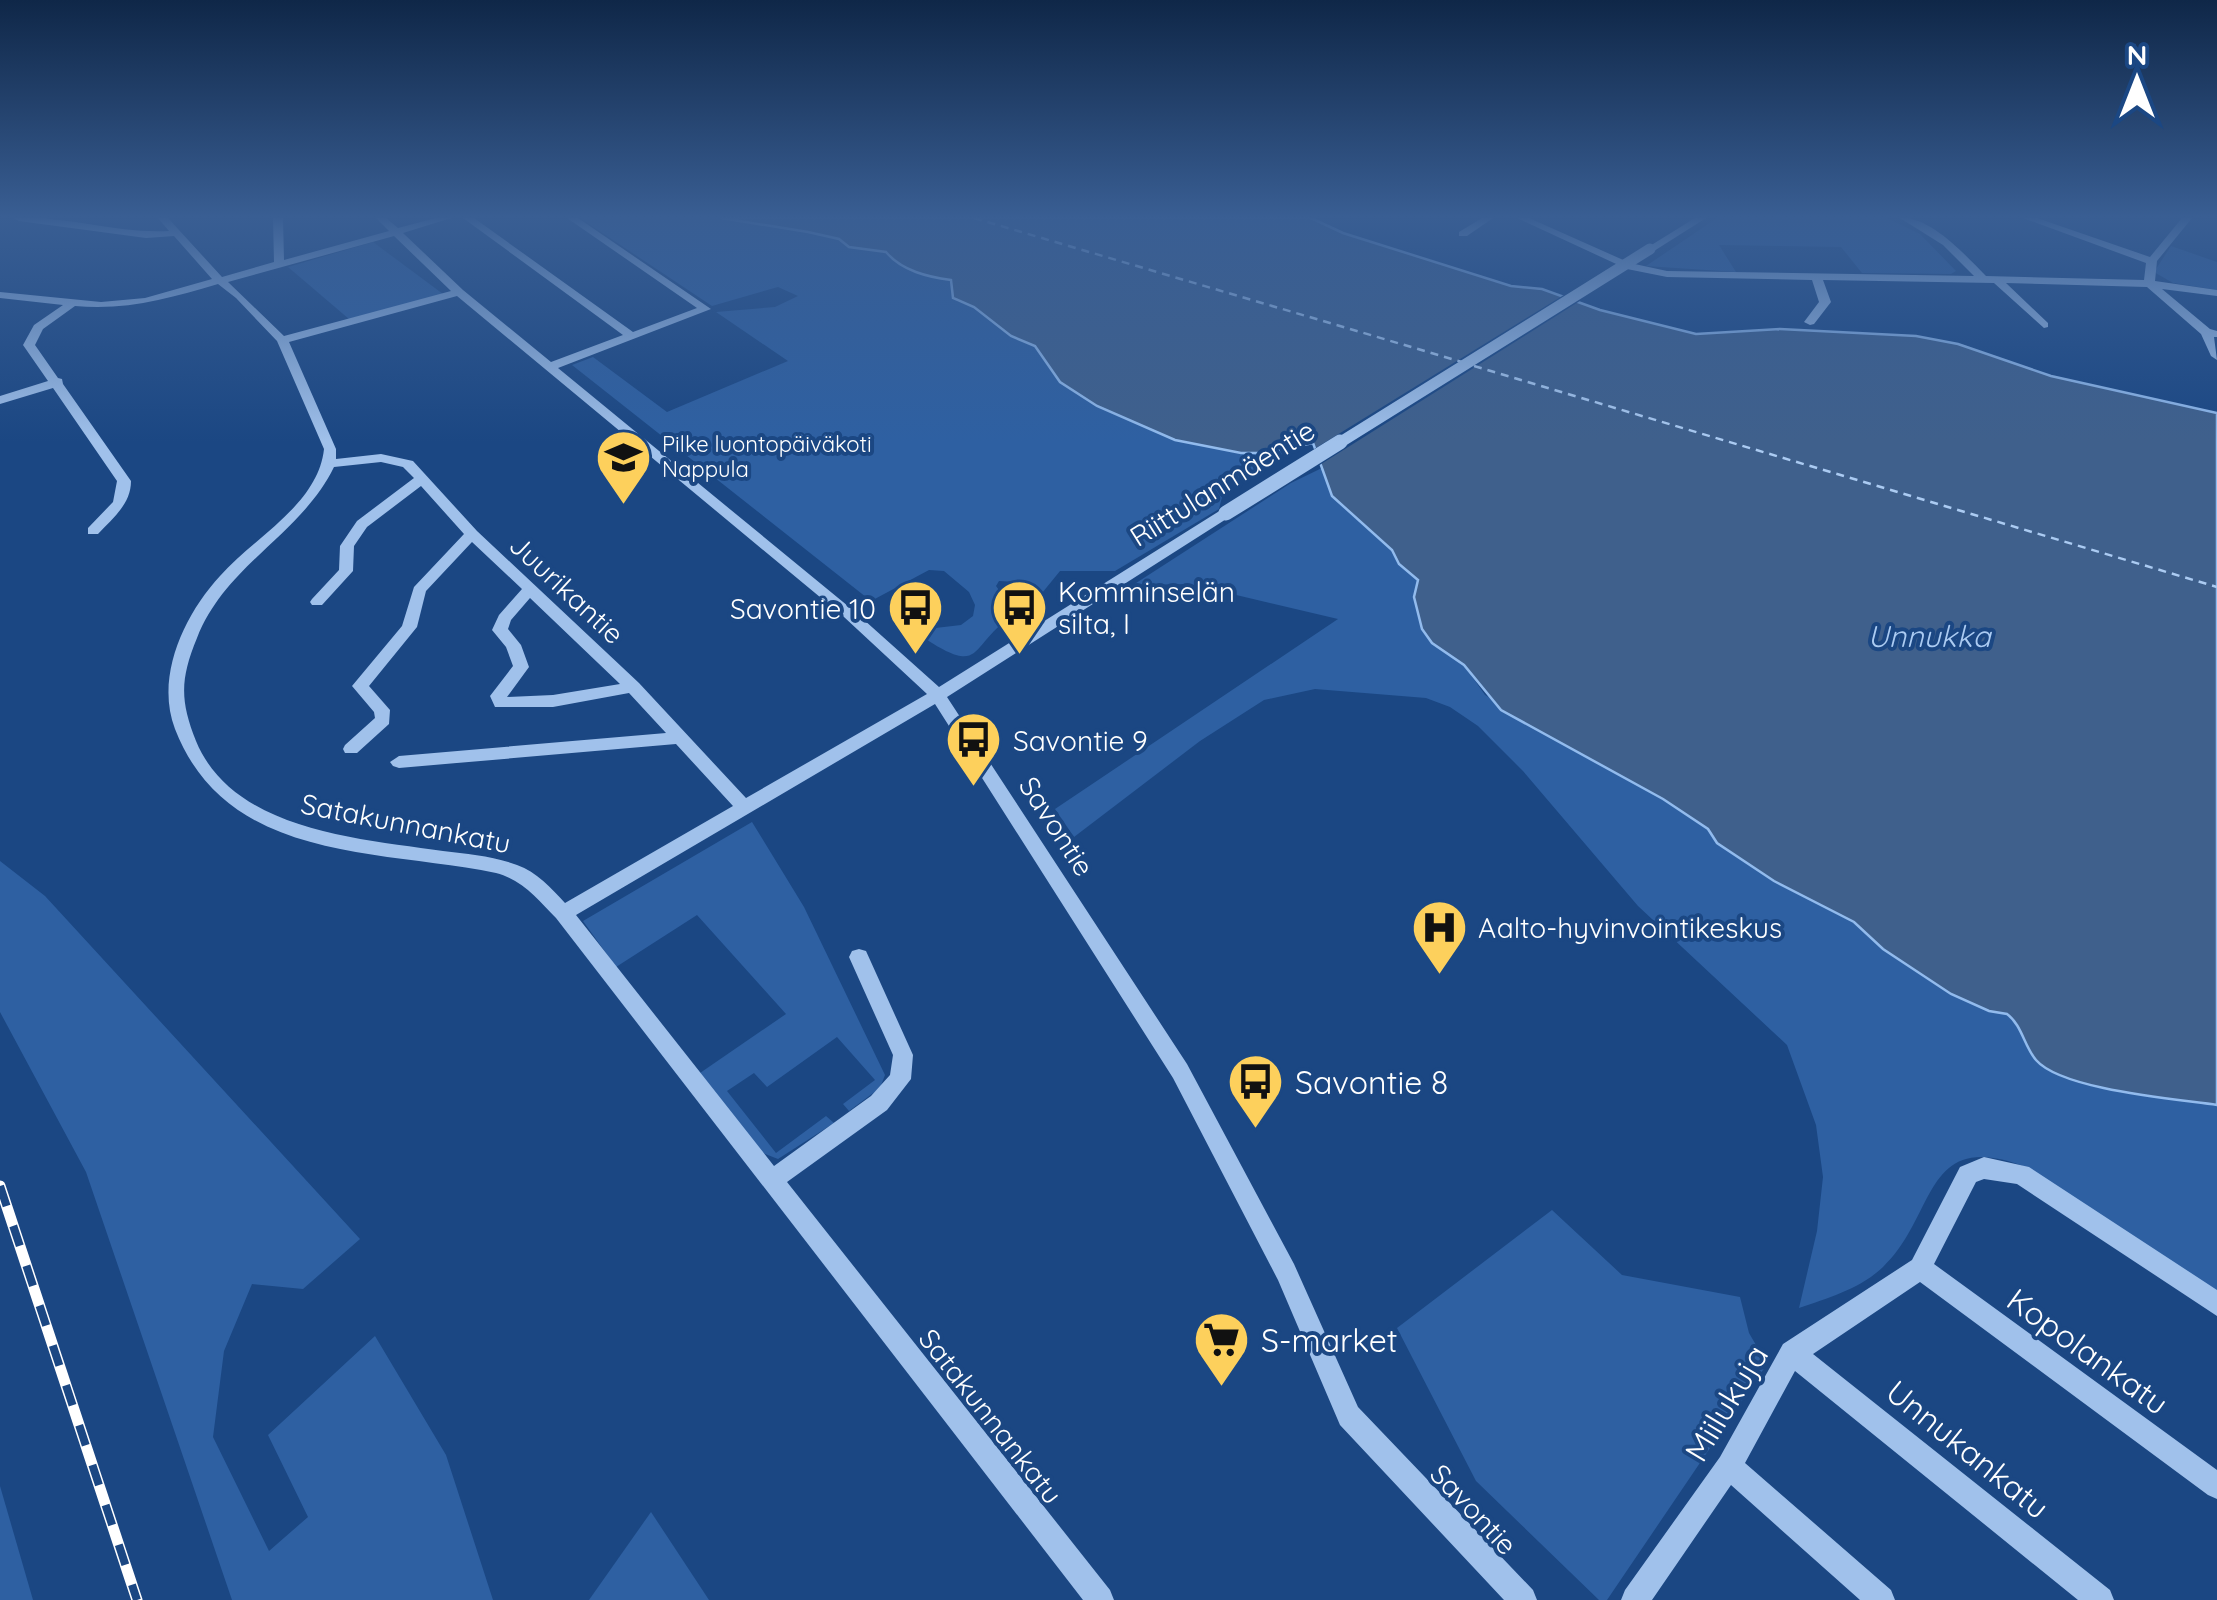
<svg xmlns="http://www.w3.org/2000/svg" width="2217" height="1600" viewBox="0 0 2217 1600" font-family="Quicksand,sans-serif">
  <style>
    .green { fill: #2e60a2 }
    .water { fill: #3f608c; stroke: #92bbed; stroke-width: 2.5 }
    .pier { fill: #1b4783 }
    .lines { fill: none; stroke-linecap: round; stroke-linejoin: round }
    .ferry { stroke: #abcbf2; stroke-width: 2.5; stroke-dasharray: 8 6; stroke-linecap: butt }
    .minor { fill: #a0c1eb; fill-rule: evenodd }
    .rail-casing { stroke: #fff; stroke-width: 11 }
    .rail { stroke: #1b4783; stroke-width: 8; stroke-dasharray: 21; stroke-linecap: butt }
    .minor-bridge-far1 { stroke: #a0c1eb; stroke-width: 11 }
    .minor-bridge { stroke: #a0c1eb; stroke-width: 15 }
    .labels { text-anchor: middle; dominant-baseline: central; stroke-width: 8; stroke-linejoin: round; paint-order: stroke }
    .far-poi-label { font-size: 22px; fill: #fff; stroke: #1b4783; text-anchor: start }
    .street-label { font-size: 28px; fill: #fff; stroke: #1b4783 }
    .poi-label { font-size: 28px; fill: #fff; stroke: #1b4783; text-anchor: start }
    .water-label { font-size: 30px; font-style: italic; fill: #abcbf2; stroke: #1b4783 }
    .near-poi-label { font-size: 32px; fill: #fff; stroke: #1b4783; text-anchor: start }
    .near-street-label { font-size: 32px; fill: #fff; stroke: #1b4783 }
  </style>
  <rect width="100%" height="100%" fill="#1b4783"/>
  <g class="green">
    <path d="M580,218h141l87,14 31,7 10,8 37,5c17,20 45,23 68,30l3,19 17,6 37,29 24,10 25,36 37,24 100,39 44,8 47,-4 -24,22 -38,10 -7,28 -104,62h-55l-22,27 -19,-16 -20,-1 -3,5 11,15 4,16c-43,29 -27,60 -87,21l3,-9 34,-4 12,-9 2,-11 -6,-13 -25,-21 -15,-1 -58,31 -299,-236 21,-8 74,55 121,-51 -72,-49 59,-5 23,-11 -20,-9 -66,19z"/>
    <polygon points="1717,218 1887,218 1920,234 1956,271 1951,274 1862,273 1841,247 1719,245 1736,272 1646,266"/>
    <polygon points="373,242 443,294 349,319 288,267"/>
    <polygon points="2171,246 2217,262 2217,290 2173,283 2154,272"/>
    <path d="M1324,467c7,47 42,51 68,84 9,10 17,19 26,29l-4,18 8,31 10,14 32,22 21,30 178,104 45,30 9,14 57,38 80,41 29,27 106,62 18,3c19,14 25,45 49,60 27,17 125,25 161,31v189l-189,-126c-106,-42 -90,47 -145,99 -23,22 -55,31 -84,41l18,-77 6,-54 -7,-52 -29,-80 -149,-139 -115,-135 -45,-45 -28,-19 -24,-9 -111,-9 -51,11 -64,41 -126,96 -19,-28 283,-190 -148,-35 -57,1 158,-102z"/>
    <polygon points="752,822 804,907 885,1075 880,1088 849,1111 843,1104 875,1080 837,1037 767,1087 754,1073 727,1091 776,1153 826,1116 834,1123 778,1159 760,1152 700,1073 786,1014 697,915 616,967 583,921"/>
    <polygon points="0,861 45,896 360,1239 303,1289 252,1284 224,1351 213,1437 269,1551 308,1517 268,1435 375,1336 446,1455 493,1600 232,1600 86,1172 0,1012"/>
    <polygon points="1552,1210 1622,1275 1740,1297 1749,1333 1767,1364 1607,1600 1599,1600 1476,1481 1397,1328"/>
    <polygon points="0,1486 33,1600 0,1600"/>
    <polygon points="651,1512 709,1600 589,1600"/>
  </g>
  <path class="water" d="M721,218h590l32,15 168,53 31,3 58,21 96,24 84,-5 136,7 42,8 93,32 166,37v692c-41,-6 -155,-15 -181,-45 -12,-14 -14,-35 -29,-46l-18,-3 -38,-17 -68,-45 -29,-27 -80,-41 -57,-38 -9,-14 -45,-30 -162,-89 -37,-45 -32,-22 -10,-14 -8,-32 4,-17 -19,-16 -7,-14 -60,-54 -19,-53 -49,10h-23l-66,-13 -78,-34 -37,-24 -25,-36 -24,-10 -37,-29 -21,-9 -2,-18c-23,-3 -49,-9 -65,-28l-37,-5 -10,-8 -31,-7z"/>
  <polygon class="pier" points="1567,293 1583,299 1318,466 1311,451"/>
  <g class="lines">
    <g class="ferry">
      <polyline points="974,218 1462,362"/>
      <polyline points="1474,366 2217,587"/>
    </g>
    <g class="minor">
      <path d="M14,218c52,-3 103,16 155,13l-11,-13h10l54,59 52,-15 -1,-44h10l1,42 105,-29 -13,-13h10l12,10 38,-10h15l-48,15 60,57 88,72 72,-27 -160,-117h11l159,114 64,-24 -130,-90h11l133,91 -153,59 296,243 85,76 282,-177h10v6l-284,181 240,367 107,200 64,143 175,183 4,10h-33l-164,-175 -62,-145 -105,-202 -238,-374 -359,211 198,251 97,-70 19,-21 3,-20 -44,-98 3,-6 7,-2 7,2 47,104 -2,24 -24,31 -100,72 323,408 4,10h-31l-527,-682c-18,-18 -33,-38 -60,-45 -117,-24 -269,-10 -321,-144 -20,-52 9,-114 45,-153 34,-39 98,-71 104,-127l-47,-108 -41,-43 -18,-14c-48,14 -92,27 -143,22l-32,23 -8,16 23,33 4,1 1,5 68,97c0,23 -18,37 -33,53h-10v-6l25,-26 4,-21 -64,-93 -53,16v-8l48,-15 -25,-36 11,-20 29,-20 -63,-7v-6l101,10 44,-4 67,-19 -38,-43 -28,2 -127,-17zM394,236l57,55 -167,45 -56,-54zM457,296l387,321 83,77 -181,104 -107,-115 -162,-152 -64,-70 -32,-7 -45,5v-10l-47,-107zM381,462l22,5 11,11 -57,43 -17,25 -1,24 -27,29 -2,3 2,3h10l31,-34 1,-25 13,-19 54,-41 43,48 -50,53 -12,39 -50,60 22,26 1,6 -30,27 -2,4 2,4h12l32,-29 1,-14 -21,-24 48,-59 9,-36 46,-49 50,47 -23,26 -7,15 14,17 7,19 -23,30 5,11h58l76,-14 37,40 -267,23 -9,6 3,4 6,2 277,-24 57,62 -168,97c-14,-15 -28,-31 -48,-38 -24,-9 -49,-11 -74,-14 -83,-12 -210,-20 -247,-110 -16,-40 -16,-62 1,-103 29,-74 104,-103 137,-171zM530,598l90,86 -67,11 -46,2 22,-30 -8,-22 -13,-16 3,-9z"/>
      <polygon points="1482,218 1493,218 1467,236 1459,236 1459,232"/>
      <path d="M1517,218h12l101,45 37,8 307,5 -31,-31 -43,-27c31,-2 65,37 86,58l158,4 2,-17 -123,-45h14l113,39 32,-39h10l-35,43 -2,20 62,9v6l-55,-7 48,40 7,2v6h-3l3,23 -6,-4 -10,-22 -54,-47 -141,-4 42,40v4l-4,1 -50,-45 -171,-3 8,22 -17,22 -4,1 -6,-3 15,-20 -7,-22 -145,-3 -40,-8z"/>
      <polygon points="1695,218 1706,218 1654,251 1645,249"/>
      <polygon points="1984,1157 2029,1167 2217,1290 2217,1316 2017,1184 1984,1179 1976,1182 1934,1264 2217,1470 2217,1499 2208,1495 1920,1282 1813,1354 2110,1590 2114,1600 2078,1600 1795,1371 1745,1463 1891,1590 1895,1600 1860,1600 1731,1485 1652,1600 1621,1600 1625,1590 1720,1457 1783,1344 1912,1260 1960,1167"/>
    </g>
    <defs>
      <polyline id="rail" points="0,1186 137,1600"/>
    </defs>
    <use href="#rail" class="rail-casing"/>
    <use href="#rail" class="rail"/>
    <polyline class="minor-bridge-far1" points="1336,445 1650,249"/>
    <polyline class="minor-bridge" points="1226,513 1340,442"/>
  </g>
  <linearGradient id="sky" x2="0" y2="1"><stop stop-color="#0f2748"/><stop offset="0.49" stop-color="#395e93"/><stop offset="1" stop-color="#395e93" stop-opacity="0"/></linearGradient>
  <rect width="2217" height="442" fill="url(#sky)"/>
  <defs>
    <symbol id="school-pin" viewBox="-11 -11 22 30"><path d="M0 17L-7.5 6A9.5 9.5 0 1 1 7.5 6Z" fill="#fdd05c" stroke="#1b4783"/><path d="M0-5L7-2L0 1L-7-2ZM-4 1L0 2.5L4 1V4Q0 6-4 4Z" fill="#111"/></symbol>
    <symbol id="bus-pin" viewBox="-11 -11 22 30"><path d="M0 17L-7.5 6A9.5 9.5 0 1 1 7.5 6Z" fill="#fdd05c" stroke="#1b4783"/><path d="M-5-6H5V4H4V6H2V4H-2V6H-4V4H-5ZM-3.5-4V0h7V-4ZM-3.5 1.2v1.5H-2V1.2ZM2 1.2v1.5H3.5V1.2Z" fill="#111"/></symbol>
    <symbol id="hospital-pin" viewBox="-11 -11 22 30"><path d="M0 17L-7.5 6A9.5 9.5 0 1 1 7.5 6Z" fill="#fdd05c" stroke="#1b4783"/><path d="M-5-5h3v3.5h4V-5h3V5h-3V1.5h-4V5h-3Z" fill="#111"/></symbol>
    <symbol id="supermarket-pin" viewBox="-11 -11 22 30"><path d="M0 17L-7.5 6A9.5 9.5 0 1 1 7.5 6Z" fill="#fdd05c" stroke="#1b4783"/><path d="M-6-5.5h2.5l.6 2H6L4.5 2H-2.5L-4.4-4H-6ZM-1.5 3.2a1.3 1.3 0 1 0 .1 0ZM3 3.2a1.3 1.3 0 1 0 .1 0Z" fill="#111"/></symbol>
  </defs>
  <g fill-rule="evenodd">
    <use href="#school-pin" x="592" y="426" width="63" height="86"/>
    <use href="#bus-pin" x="988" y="576" width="63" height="86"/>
    <use href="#bus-pin" x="884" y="576" width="63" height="86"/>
    <use href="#bus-pin" x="942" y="708" width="63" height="86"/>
    <use href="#hospital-pin" x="1408" y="896" width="63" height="86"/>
    <use href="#bus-pin" x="1224" y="1050" width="63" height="86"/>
    <use href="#supermarket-pin" x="1190" y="1308" width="63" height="86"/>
  </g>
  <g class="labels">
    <g class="far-poi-label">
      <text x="662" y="444">Pilke luontopäiväkoti<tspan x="662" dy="25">Nappula</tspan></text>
    </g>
    <g class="street-label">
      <text transform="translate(1222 483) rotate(-32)">Riittulanmäentie</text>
      <text transform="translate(567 589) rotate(43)">Juurikantie</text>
      <text transform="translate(406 823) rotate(11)">Satakunnankatu</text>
      <text transform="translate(1057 826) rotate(57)">Savontie</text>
      <text transform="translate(991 1416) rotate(52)">Satakunnankatu</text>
      <text transform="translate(1474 1509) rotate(47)">Savontie</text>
    </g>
    <g class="poi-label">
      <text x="1058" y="591">Komminselän<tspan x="1058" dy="32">silta, I</tspan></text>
      <text x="876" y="608" text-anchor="end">Savontie 10</text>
      <text x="1013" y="740">Savontie 9</text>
      <text x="1478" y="927">Aalto-hyvinvointikeskus</text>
    </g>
    <g class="water-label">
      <text x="1929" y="636">Unnukka</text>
    </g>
    <g class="near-poi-label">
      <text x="1295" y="1082">Savontie 8</text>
      <text x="1261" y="1340">S-market</text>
    </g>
    <g class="near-street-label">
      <text transform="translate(2088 1351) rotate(36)">Kopolankatu</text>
      <text transform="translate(1726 1403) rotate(-59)">Miilukuja</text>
      <text transform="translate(1968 1449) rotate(39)">Unnukankatu</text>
    </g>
  </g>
  <g transform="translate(2137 80)" stroke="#1b4783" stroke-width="8" paint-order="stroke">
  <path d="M0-8L18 38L0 25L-18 38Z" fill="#ffffff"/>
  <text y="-15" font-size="28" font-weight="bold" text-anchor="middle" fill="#ffffff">N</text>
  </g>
</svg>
